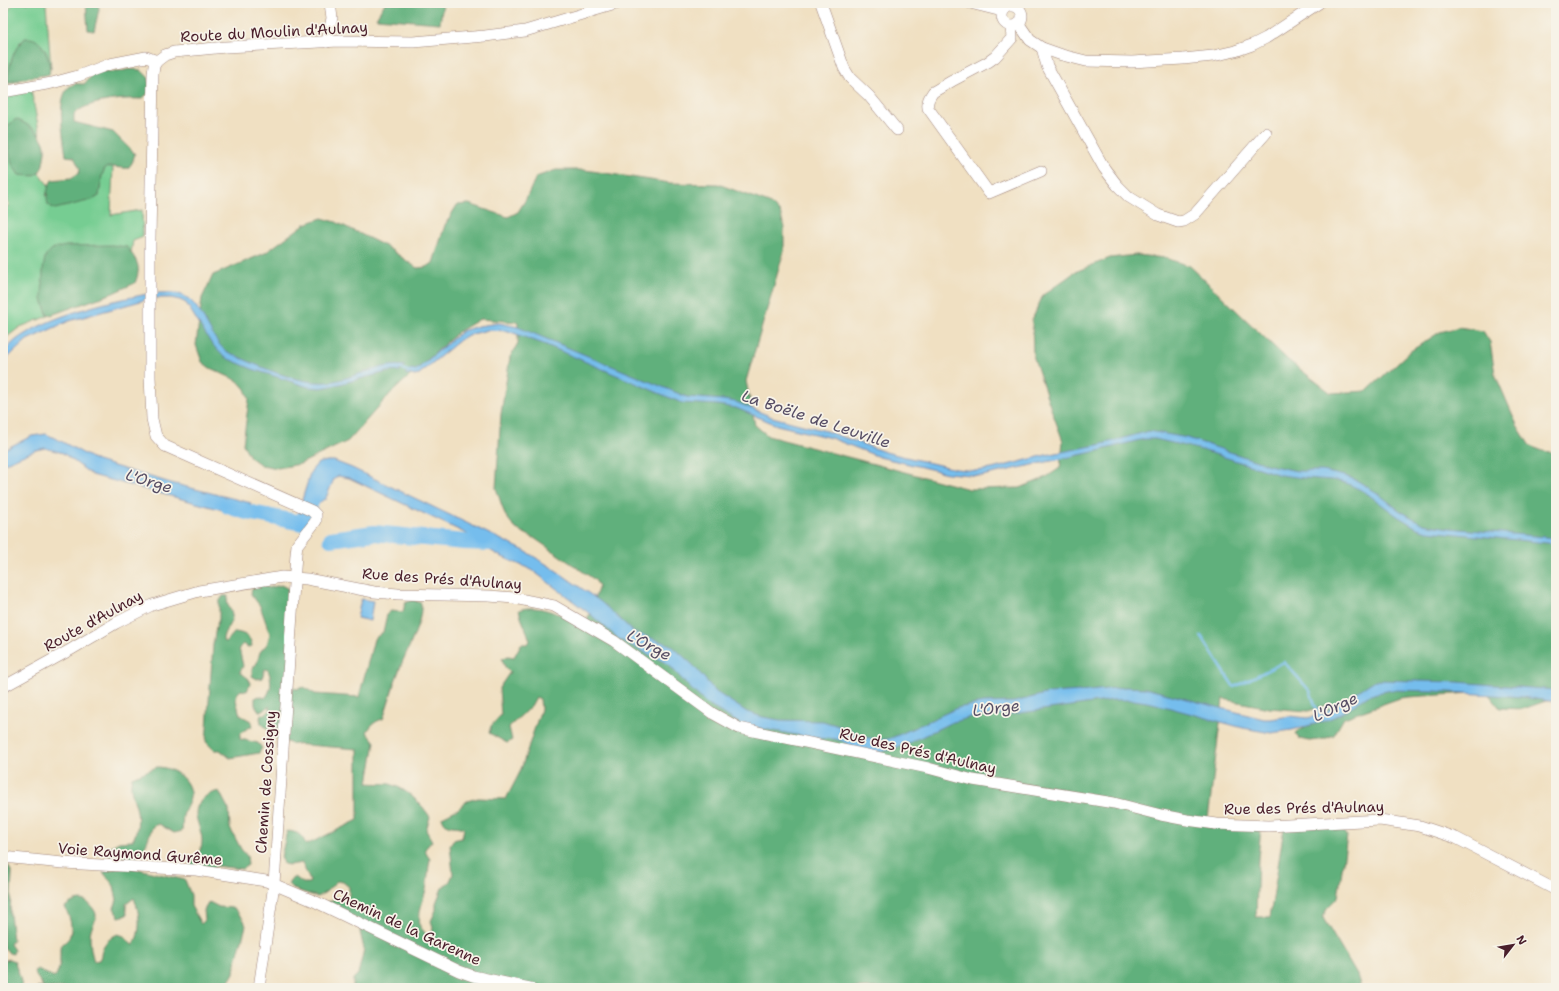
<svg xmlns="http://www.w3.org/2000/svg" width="1559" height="991" viewBox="0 0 1559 991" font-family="'Shantell Sans',sans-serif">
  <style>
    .green { fill: #76cd92; stroke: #60765e }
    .forest { fill: #60b07c; stroke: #556854 }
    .water { fill: #75bded; stroke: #606e8c }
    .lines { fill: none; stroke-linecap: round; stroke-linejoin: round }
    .stream { stroke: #75bded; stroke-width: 2.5 }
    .river { stroke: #75bded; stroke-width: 16 }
    .minor-casing { stroke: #9d8076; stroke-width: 12 }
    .minor { stroke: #fff; stroke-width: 11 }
    .labels { text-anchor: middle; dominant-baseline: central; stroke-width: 3.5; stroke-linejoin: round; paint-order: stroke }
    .street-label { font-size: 15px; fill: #4a1f2b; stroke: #f7f3e8 }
    .water-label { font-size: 16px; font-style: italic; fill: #574e65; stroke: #f7f3e8 }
  </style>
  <rect width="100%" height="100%" fill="#f7f3e8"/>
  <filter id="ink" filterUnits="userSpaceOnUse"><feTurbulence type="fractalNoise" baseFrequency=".025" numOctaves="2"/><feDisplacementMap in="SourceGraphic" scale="8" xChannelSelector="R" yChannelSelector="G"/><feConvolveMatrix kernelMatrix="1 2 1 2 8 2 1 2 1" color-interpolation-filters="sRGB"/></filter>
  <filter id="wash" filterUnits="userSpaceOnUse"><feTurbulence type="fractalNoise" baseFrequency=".012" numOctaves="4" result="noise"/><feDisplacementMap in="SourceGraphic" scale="16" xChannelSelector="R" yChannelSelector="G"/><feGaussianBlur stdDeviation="0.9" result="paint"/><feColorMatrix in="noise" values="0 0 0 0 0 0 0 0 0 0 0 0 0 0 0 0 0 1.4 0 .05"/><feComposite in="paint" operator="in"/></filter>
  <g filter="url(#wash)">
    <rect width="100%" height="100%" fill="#f0e0c2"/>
    <g class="green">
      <polygon points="14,3 46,3 51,69 46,52 40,43 20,42 7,80 19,81 3,85 3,16"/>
      <path d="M31,89l9,47 -6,-7 -12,-7 10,54 7,-3 10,13 -3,10c19,4 36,11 53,0l3,-21 3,-7 8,-2 -2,49 31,-5 1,27 -10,4 -2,12 -4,-6 -83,39 -2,13 6,17 -28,11 -17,13v-133l6,-1 -6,-27v-83z"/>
    </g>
    <g class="forest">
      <polygon points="86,3 98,3 99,9 94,31 88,30"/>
      <polygon points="385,3 443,3 440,23 376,18"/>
      <path d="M25,38c3,0 7,0 9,1 11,5 18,25 15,36 -15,0 -27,6 -42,6 3,-16 5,-32 18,-43z"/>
      <path d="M130,69l11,1 8,8v15l-8,6c-19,-1 -53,2 -67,15v8l39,10 22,22 -3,9 -4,5c-9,1 -14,-3 -23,0l-3,7 -3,21 -7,4 -37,9 -7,-4c-2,-10 -1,-17 4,-25l19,-2 8,-5 1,-4 -6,-12 -8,-1c-2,-16 -12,-62 6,-71 3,-2 8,-1 12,-1l12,-13h10l11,1z"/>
      <path d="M16,119c11,5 23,12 28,24 2,4 1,10 0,15 -2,18 -9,19 -25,17l-7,-11 -8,-35z"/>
      <path d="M556,170h29l85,13 48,1 51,19 11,9 4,15v24l-38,130 9,44 13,11 201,53 51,-1 25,-10 15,-10 3,-27 -13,-35 -17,-51 -1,-35 11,-25 32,-23 35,-14 26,-3 29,3 25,8 98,94 43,33 36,-2 42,-39 31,-20 19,-5 24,4 7,11 5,32 22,51 13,21 13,5 13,2v248h-10l-23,8 -23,-1 -13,-16 -79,5 -8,1 -56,20 -10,17 -10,4 -14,2 -11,-2 -4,-6 4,-3 24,-9 6,-9 -2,-7 -19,6 -39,-3 -46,-9 -16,128 54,1 -3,31 -2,58h14l14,-89 45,-2 16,6 2,4 -9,61 -11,11 -4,10 34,57 4,13h-1008v-9l5,-5 6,-25 -4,-17 2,-9 -35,-20c6,-4 11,-7 17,-4l5,-3v-9l-6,-5 -6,-1 -10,10 -9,6 -25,-8 -5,-5 2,-4 5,-3 8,6h6l1,-2 -8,-18 -13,2 -5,-1 -3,-7 6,-26c12,1 15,4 19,14l52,-25v-71l-65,-5 -16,-5 -16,-16 -1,-5 1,-3 6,-2 4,-4 -2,-3 -7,5h-3l-4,-6v-7l4,-2 6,2c7,-7 7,-19 3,-28l-3,-1 -3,9 -5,1 -5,-3v-7l5,-6 3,-11 7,-8 3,-10 -10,-28 -9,-12 1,-5 4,-5 4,-1 9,5 12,-3 6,3 2,3 3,95 4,3 8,-2 11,7 44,3 15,-58 9,-7 4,-18 4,-3 12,1 2,-9 8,-3 8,3c2,20 -14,46 -21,65 -7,17 -11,34 -17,51 -8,2 -12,6 -16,13l8,10 -7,41c7,1 15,0 22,1 16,4 32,20 40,33l-4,13 6,11 -7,8 2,6 3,4c-2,10 -2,21 -4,31 -4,13 -8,23 -6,37 4,3 4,6 8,9l4,-3 1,-6 -2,-6 5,-11v-7l6,-15 8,-7 3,-7 -3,-29 3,-5 9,-2 2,-10c-10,-4 -18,2 -22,-11l16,-8 9,-8 11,-3 28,1 14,-27 21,-63 -1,-10 -4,-2 -5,9 -22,21 3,13 -5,3 -18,-10 2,-7 10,-11 -2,-27 11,-16 -5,-5 -3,-8 6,-3 6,1 7,-13h6l3,-3c-3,-12 -9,-20 -11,-31 19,-8 49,8 66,16l14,-40 -4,-6 -61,-42 -18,-9 -11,-14 -9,-27 5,-74 9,-57 8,-14v-21l-38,-3 -22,13 -68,62 -42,47 -48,23 -22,4 -17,-3 -11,-8 -7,-13 6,-45 -4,-10 -7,-8 -28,-13 -8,-6 -6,-17 6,-47 11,-23 52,-22 40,-29 17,-6 14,4 51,25 30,21 10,-1 6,-4 12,-38 12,-20 12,-1 39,13 10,-5 8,-13 10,-22z"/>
      <path d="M112,245l15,2c10,14 15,19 8,36l-22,10 -65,23 -6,-17 1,-29 2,-13 7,-8 14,-3z"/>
      <path d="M223,596h5l-1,6c1,4 4,8 5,12 2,9 -10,17 -9,27l3,1 9,-10c8,1 16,4 17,14l-4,1 -5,-3 -4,4 4,18 -3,6 9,7 1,5 -3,7 -6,-1 -4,4 -1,6 4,15 11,6 1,5 -9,5 -3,4v4l18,4 4,5 -3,5 -29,5 -10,-8h-6l-8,-8 7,-97 3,-18 3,-8v-17z"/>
      <path d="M157,767c16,0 35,13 33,31 -1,6 -6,12 -7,18 -1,5 0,9 -1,15l-8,2 -15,-9 -6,2c-5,10 -8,33 -23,32 -2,0 -4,-1 -6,-1 -5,0 -8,1 -13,0l-3,-5 3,-6 8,-4 13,-1c6,-8 7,-23 4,-34 -3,-11 -7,-18 -4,-30z"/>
      <path d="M219,791l10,19 1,18 11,21 6,7 1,9 -6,4 -26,-3 -9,8 -18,-8c6,-8 13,-15 13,-25 0,-14 -12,-26 -2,-39 5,-7 11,-9 19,-11z"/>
      <polygon points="3,861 6,862 12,873 10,914 13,940 10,944 14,950 13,954 9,953 3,948"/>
      <path d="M125,866l60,14 6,15v11l10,18 4,-4 -1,-10 5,-8 10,5 15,1 10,12 2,6 -11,39 -1,8 -9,15h-188l6,-1c-2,-6 -7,-9 -9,-16l4,-2 16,9c7,-7 6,-21 6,-31 2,-3 7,-6 9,-9 5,-11 0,-22 -4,-31 9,-7 19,-11 27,0 2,3 4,5 4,8 0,6 -2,7 -4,12 -4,7 -1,26 2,34l5,-1c2,-3 2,-6 3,-10 1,-6 10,-14 16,-16l6,2 9,10c9,-15 7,-32 1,-48l-8,6 1,11 -8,2 -5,-9 3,-8 -3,-14 -11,-14z"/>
      <polygon points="9,959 14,961 20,977 22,987 24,988 3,988 3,961"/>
    </g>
    <g class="water">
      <path d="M154,293c8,0 18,-1 25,1 23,6 29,43 47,57 28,13 77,37 108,30 21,-4 50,-19 71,-15l-5,5 -13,1 -55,14 -11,2 -13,-1 -56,-18 -28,-12 -13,-14 -25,-40 -6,-3 -9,-2h-17z"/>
      <path d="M148,294v5l-79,22 -42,19 -24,22v-9c4,-4 8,-9 13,-13 32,-24 92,-39 132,-46z"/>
      <polygon points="499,323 518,327 687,397 724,400 736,402 772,417 826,431 885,452 956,469 976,471 992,469 1046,455 1102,444 1149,431 1188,438 1269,465 1297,471 1322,471 1345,476 1356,480 1376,492 1399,510 1423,524 1450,528 1556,538 1556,544 1427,531 1417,528 1397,516 1365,492 1346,483 1332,480 1303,478 1280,475 1202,450 1155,439 1145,439 1136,441 1098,451 982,476 947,473 879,457 831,438 777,425 736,408 717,405 682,403 546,345 508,331 488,330 468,335 460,340 418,375 415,376 405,374 411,369 416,370 462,331 478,326"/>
      <polygon points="46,434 59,440 97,461 171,483 251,503 245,516 92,475 63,453 45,448 36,450 3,464 3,450 32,436"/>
      <polygon points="327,461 334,461 352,468 525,551 554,569 601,602 634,632 671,645 693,665 716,692 747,712 763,717 780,720 823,721 842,727 861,736 878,740 888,739 896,736 957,708 983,703 1014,702 1049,693 1080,691 1079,692 1125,687 1145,688 1244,714 1264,719 1271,719 1290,716 1307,718 1321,715 1372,682 1379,680 1458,682 1556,690 1556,702 1522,697 1435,691 1392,690 1377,693 1368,696 1339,715 1319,723 1292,730 1271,733 1243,728 1152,703 1134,700 1114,700 1013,714 971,717 950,723 905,745 882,752 873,752 851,747 842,741 835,739 813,738 742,725 708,705 690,688 668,664 620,640 590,614 532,570 500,556 479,544 467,534 349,478 338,476 334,479 325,500 324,499 313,509 301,503 311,471 318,463"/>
      <polygon points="361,599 373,601 370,621 357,618"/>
    </g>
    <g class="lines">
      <g class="stream">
        <polyline points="400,368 410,372"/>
        <polyline points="1201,636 1234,687 1284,662 1310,691 1320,718"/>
      </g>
      <g class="river">
        <polyline points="228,506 247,512 302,523 314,495"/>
        <polyline points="331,539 374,533 464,542 490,543"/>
      </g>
    </g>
  </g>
  <g filter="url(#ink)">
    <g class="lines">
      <defs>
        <g id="minor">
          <polyline points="821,3 844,68 850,78 869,96 897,130"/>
          <polyline points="970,3 1002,11"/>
          <circle cx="1012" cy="16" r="10"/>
          <polyline points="1019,24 1030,40 1042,48 1062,55 1086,61 1132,62 1183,59 1213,56 1235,51 1252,45 1266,38 1319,3"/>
          <path d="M1011,26l1,12 -17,19 -7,5 -36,19 -19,11c-4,6 -6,9 -5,16l61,85 52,-22"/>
          <polyline points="327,42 332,18 330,3"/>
          <polyline points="1042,48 1047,66 1104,168 1117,185 1129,197 1158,215 1178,222 1184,221 1195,214 1266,133"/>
          <polyline points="3,92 52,83 78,76 110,64 146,57 157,61"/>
          <polyline points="3,687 70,650 116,623 152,605 199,591 282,577 307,579 374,592 398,594 489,596 514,598 554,606 614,641 712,713 739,728 928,768 973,780 1114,803 1161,815 1187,820 1216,824 1269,826 1380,820 1420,826 1456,838 1556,890"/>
          <polyline points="3,857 63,863 196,870 266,881 316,902 459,971 473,976 530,988"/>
          <polyline points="259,988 274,884 296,554 297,545 316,521 316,515 312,511 165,446 156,436 152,419 150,377 150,239 153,74 154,66 157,61 165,55 174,52 226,47 339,41 413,42 485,36 525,31 619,3"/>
        </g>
      </defs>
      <use href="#minor" class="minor-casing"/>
      <use href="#minor" class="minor"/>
    </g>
  </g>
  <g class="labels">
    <g class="street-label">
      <text transform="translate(274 32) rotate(-3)">Route du Moulin d'Aulnay</text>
      <text transform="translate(442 579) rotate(4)">Rue des Prés d'Aulnay</text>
      <text transform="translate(93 621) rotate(-29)">Route d'Aulnay</text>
      <text transform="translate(918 751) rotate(13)">Rue des Prés d'Aulnay</text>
      <text transform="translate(266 782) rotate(-86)">Chemin de Cossigny</text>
      <text transform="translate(1304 808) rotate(-1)">Rue des Prés d'Aulnay</text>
      <text transform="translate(140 854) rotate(4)">Voie Raymond Gurême</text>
      <text transform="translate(407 927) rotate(25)">Chemin de la Garenne</text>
    </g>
    <g class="water-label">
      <text transform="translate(816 419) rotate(18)">La Boële de Leuville</text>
      <text transform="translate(149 481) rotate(17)">L'Orge</text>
      <text transform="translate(649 645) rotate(28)">L'Orge</text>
      <text transform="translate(1335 707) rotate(-25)">L'Orge</text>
      <text transform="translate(996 708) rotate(-7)">L'Orge</text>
    </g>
  </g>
  <rect width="1559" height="991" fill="none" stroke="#f7f3e8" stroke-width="16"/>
  <g transform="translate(1513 945) rotate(59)" stroke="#f7f3e8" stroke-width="3" paint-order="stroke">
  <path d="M0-3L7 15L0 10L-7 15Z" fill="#4a1f2b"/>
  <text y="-6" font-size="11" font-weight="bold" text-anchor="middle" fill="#4a1f2b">N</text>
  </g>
</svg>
